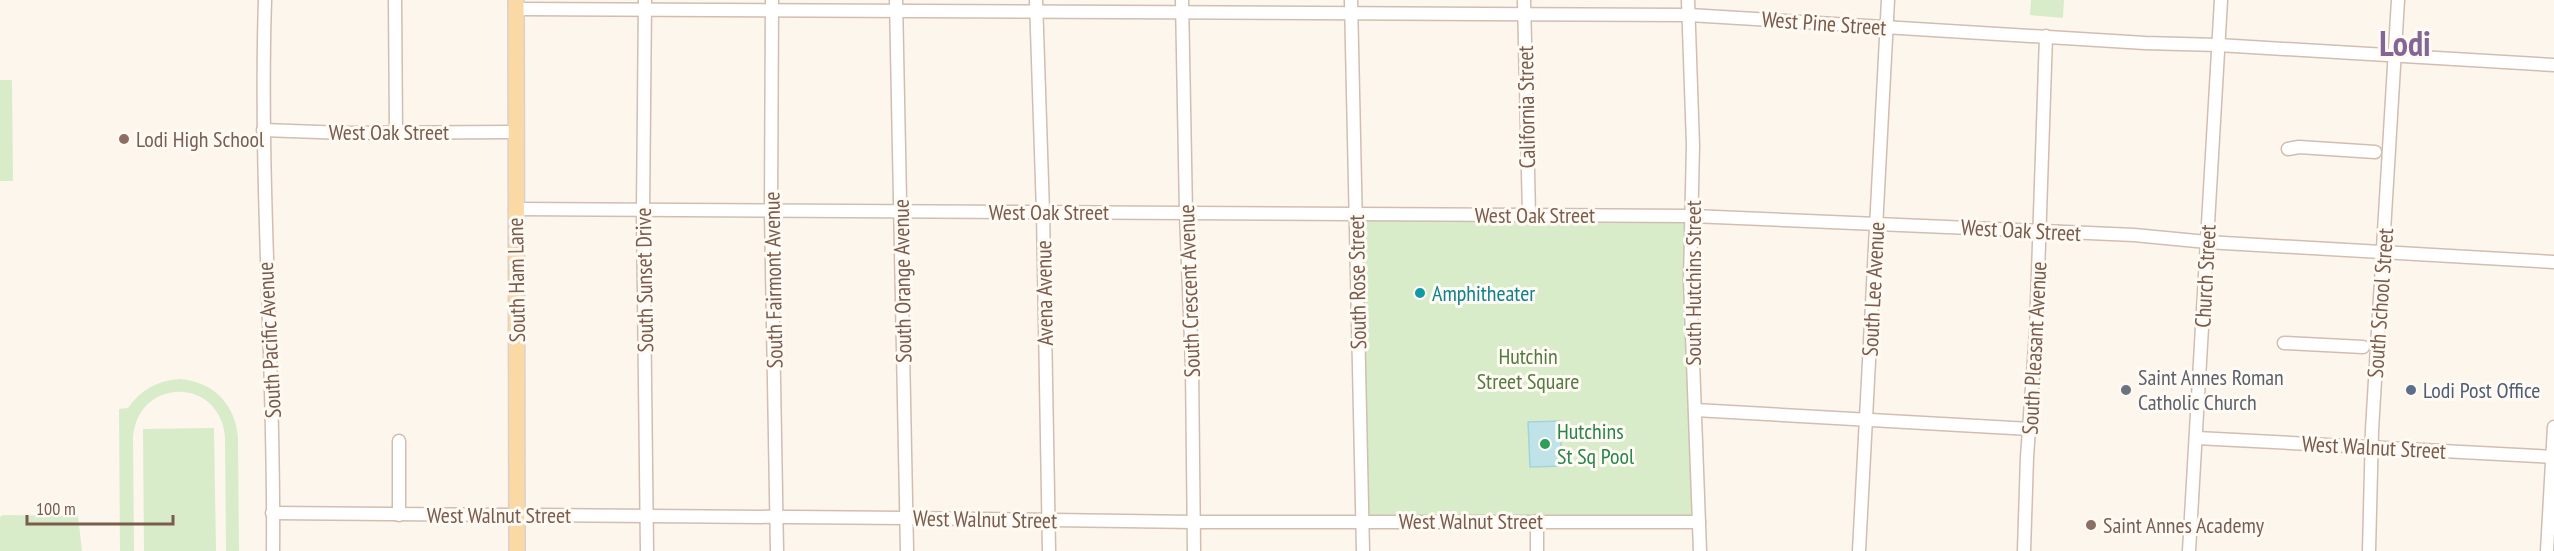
<svg xmlns="http://www.w3.org/2000/svg" width="2554" height="551" viewBox="0 0 2554 551" font-family="'PT Sans Narrow',sans-serif">
  <style>
    .green { fill: #d8ecc9 }
    .water { fill: #bfe3e8; stroke: #a5d3da; stroke-width: 1.5 }
    .lines { fill: none; stroke-linecap: round; stroke-linejoin: round }
    .minor-casing { stroke: #d1beb0; stroke-width: 15 }
    .major-casing { stroke: #dad1cd; stroke-width: 18 }
    .minor { stroke: #fff; stroke-width: 12 }
    .major { stroke: #fbd9a5; stroke-width: 15 }
    .education-dot { fill: #8d6e63; stroke: #fffaf3; stroke-width: 2 }
    .culture-dot { fill: #0f9aa8; stroke: #fffaf3; stroke-width: 2 }
    .worship-dot { fill: #6b7280; stroke: #fffaf3; stroke-width: 2 }
    .service-dot { fill: #5c6f8a; stroke: #fffaf3; stroke-width: 2 }
    .leisure-dot { fill: #2e9e5b; stroke: #fffaf3; stroke-width: 2 }
    .labels { text-anchor: middle; dominant-baseline: central; stroke-width: 6; stroke-linejoin: round; paint-order: stroke }
    .street-label { font-size: 22px; fill: #7a5c4d; stroke: #fffaf3 }
    .education-label { font-size: 22px; fill: #785e54; stroke: #fffaf3; text-anchor: start }
    .culture-label { font-size: 22px; fill: #0d838f; stroke: #fffaf3; text-anchor: start }
    .park-label { font-size: 22px; fill: #537a41; stroke: #fffaf3 }
    .worship-label { font-size: 22px; fill: #5b616d; stroke: #fffaf3; text-anchor: start }
    .service-label { font-size: 22px; fill: #4e5e75; stroke: #fffaf3; text-anchor: start }
    .leisure-label { font-size: 22px; fill: #27864d; stroke: #fffaf3; text-anchor: start }
    .town-label { font-size: 34px; font-weight: bold; fill: #846695; stroke: #fffaf3 }
  </style>
  <rect width="100%" height="100%" fill="#fdf6ec"/>
  <g class="green">
    <polygon points="2031,0 2064,0 2063,18 2030,15"/>
    <polygon points="0,80 12,80 13,181 0,181"/>
    <polygon points="1356,215 1692,216 1699,522 1363,521"/>
    <path d="M179,379c33,2 56,24 59,58l1,114h-13l-1,-114c-5,-61 -88,-60 -92,1l1,113h-14l-1,-142 9,-1c12,-18 29,-27 51,-29z"/>
    <polygon points="214,428 216,551 144,551 143,429"/>
    <polygon points="3,515 78,516 82,551 0,551 0,517"/>
  </g>
  <polygon class="water" points="1560,421 1562,466 1530,467 1528,422"/>
  <g class="lines">
    <defs>
      <g id="minor">
        <path d="M265,0c-6,184 10,367 8,551"/>
        <polyline points="395,0 396,132"/>
        <polyline points="645,0 643,211 647,551"/>
        <polyline points="772,0 771,211 777,551"/>
        <polyline points="896,0 907,551"/>
        <polyline points="1036,0 1043,212 1049,551"/>
        <polyline points="1182,0 1186,213 1192,366 1194,551"/>
        <polyline points="1351,0 1363,551"/>
        <polyline points="1524,0 1529,215"/>
        <polyline points="1688,0 1693,145 1690,280 1700,551"/>
        <polyline points="516,9 1689,15 2145,43 2218,45 2554,65"/>
        <polyline points="263,130 346,133 515,132"/>
        <polyline points="2288,149 2299,147 2375,152"/>
        <polyline points="515,209 1692,216 2134,235 2207,242 2554,262"/>
        <polyline points="2284,343 2363,347"/>
        <polyline points="1695,410 2030,429"/>
        <polyline points="2197,438 2554,457"/>
        <polyline points="399,441 399,515"/>
        <polyline points="272,513 906,518 1194,522 1699,522"/>
        <polyline points="1537,521 1537,551"/>
        <polyline points="1859,551 1888,0"/>
        <polyline points="2024,551 2027,457 2036,332 2046,36"/>
        <polyline points="2189,551 2221,0"/>
        <polyline points="2369,551 2372,430 2398,0"/>
        <polyline points="2547,551 2554,427"/>
      </g>
      <polyline id="major" points="516,0 517,551"/>
    </defs>
    <use href="#minor" class="minor-casing"/>
    <use href="#major" class="major-casing"/>
    <use href="#minor" class="minor"/>
    <use href="#major" class="major"/>
  </g>
  <g class="education-dot">
    <circle cx="124" cy="139" r="6"/>
    <circle cx="2091" cy="525" r="6"/>
  </g>
  <circle class="culture-dot" cx="1420" cy="293" r="6"/>
  <circle class="worship-dot" cx="2126" cy="390" r="6"/>
  <circle class="service-dot" cx="2411" cy="390" r="6"/>
  <circle class="leisure-dot" cx="1545" cy="444" r="6"/>
  <g class="labels">
    <g class="street-label">
      <text transform="translate(1824 23) rotate(4)">West Pine Street</text>
      <text transform="translate(1526 107) rotate(-91)">California Street</text>
      <text x="389" y="132">West Oak Street</text>
      <text x="1049" y="212">West Oak Street</text>
      <text x="1535" y="215">West Oak Street</text>
      <text transform="translate(2021 230) rotate(3)">West Oak Street</text>
      <text transform="translate(2205 276) rotate(-87)">Church Street</text>
      <text transform="translate(516 280) rotate(-91)">South Ham Lane</text>
      <text transform="translate(644 280) rotate(-91)">South Sunset Drive</text>
      <text transform="translate(773 280) rotate(-91)">South Fairmont Avenue</text>
      <text transform="translate(902 281) rotate(-91)">South Orange Avenue</text>
      <text transform="translate(1357 282) rotate(-91)">South Rose Street</text>
      <text transform="translate(1693 283) rotate(-90)">South Hutchins Street</text>
      <text transform="translate(1873 289) rotate(-87)">South Lee Avenue</text>
      <text transform="translate(1189 291) rotate(-92)">South Crescent Avenue</text>
      <text transform="translate(1044 293) rotate(-91)">Avena Avenue</text>
      <text transform="translate(2380 303) rotate(-86)">South School Street</text>
      <text transform="translate(269 340) rotate(-93)">South Pacific Avenue</text>
      <text transform="translate(2034 348) rotate(-87)">South Pleasant Avenue</text>
      <text transform="translate(2374 447) rotate(3)">West Walnut Street</text>
      <text x="499" y="515">West Walnut Street</text>
      <text transform="translate(985 519) rotate(1)">West Walnut Street</text>
      <text x="1471" y="521">West Walnut Street</text>
    </g>
    <g class="education-label">
      <text x="136" y="139">Lodi High School</text>
      <text x="2103" y="525">Saint Annes Academy</text>
    </g>
    <g class="culture-label">
      <text x="1432" y="293">Amphitheater</text>
    </g>
    <g class="park-label">
      <text x="1528" y="356">Hutchin<tspan x="1528" dy="25">Street Square</tspan></text>
    </g>
    <g class="worship-label">
      <text x="2138" y="377">Saint Annes Roman<tspan x="2138" dy="25">Catholic Church</tspan></text>
    </g>
    <g class="service-label">
      <text x="2423" y="390">Lodi Post Office</text>
    </g>
    <g class="leisure-label">
      <text x="1557" y="431">Hutchins<tspan x="1557" dy="25">St Sq Pool</tspan></text>
    </g>
    <g class="town-label">
      <text x="2405" y="43">Lodi</text>
    </g>
  </g>
  <path d="M27 515v9h146v-9" fill="none" stroke="#7a5c4d" stroke-width="3"/>
  <text x="36" y="515" font-size="18" fill="#7a5c4d" stroke="#fffaf3" stroke-width="4.5" paint-order="stroke">100 m</text>
</svg>
